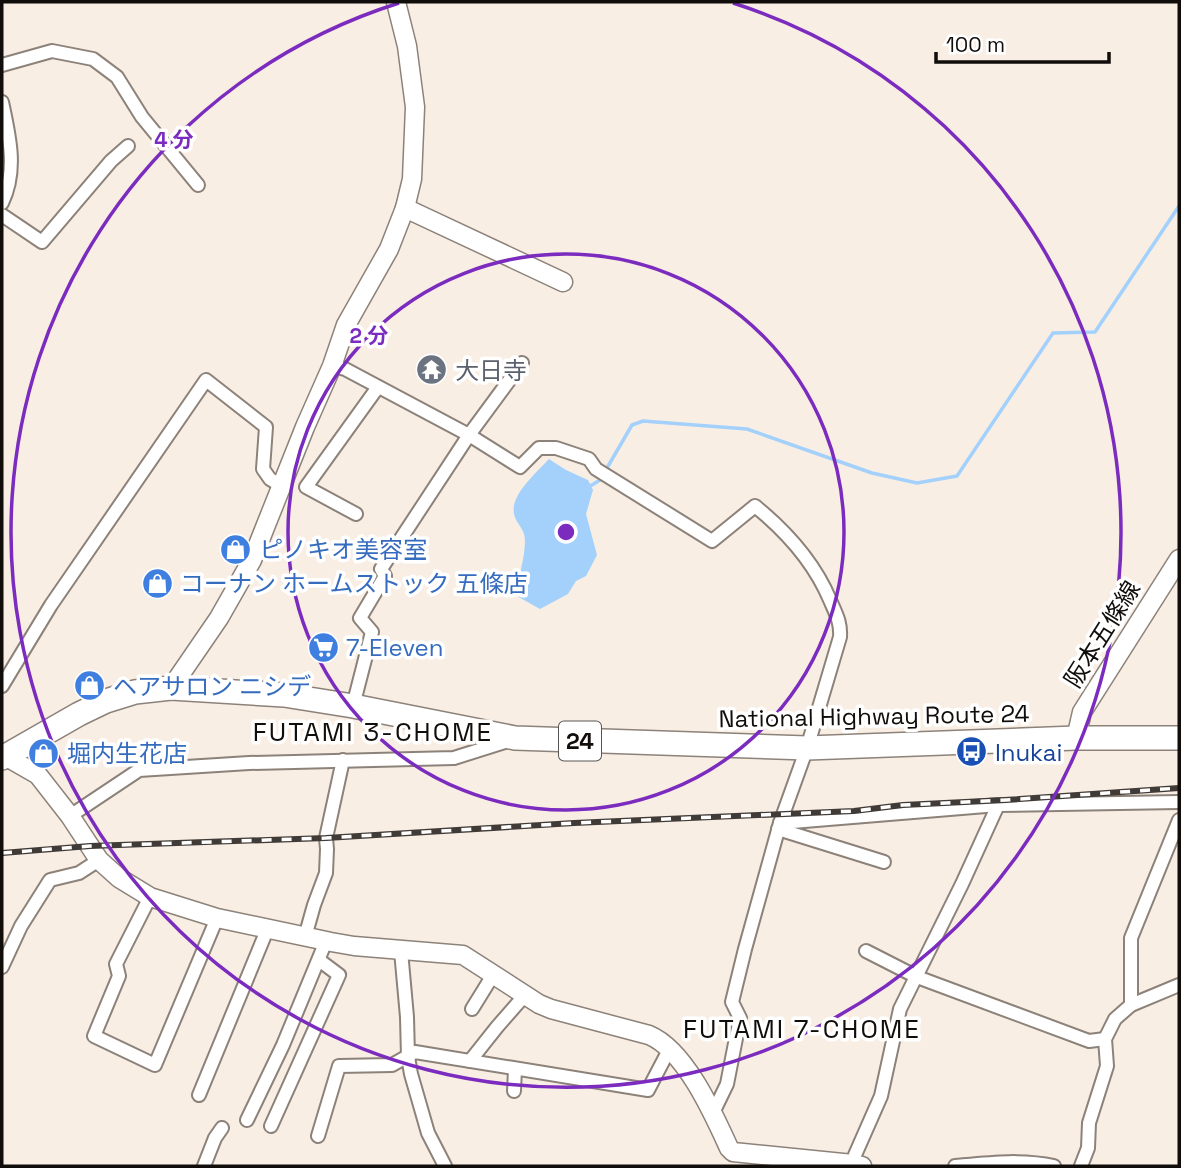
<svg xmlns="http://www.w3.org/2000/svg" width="1181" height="1168" viewBox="0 0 1181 1168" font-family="'Space Grotesk','Noto Sans JP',sans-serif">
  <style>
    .water { fill: #a3d1fc }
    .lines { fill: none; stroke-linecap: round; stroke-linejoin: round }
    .stream { stroke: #a3d1fc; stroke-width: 3.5 }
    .street-casing { stroke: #8c8279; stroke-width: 16 }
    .secondary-casing { stroke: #8c8279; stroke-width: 21 }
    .highway-casing { stroke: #8c8279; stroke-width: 26 }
    .street { stroke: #fff; stroke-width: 12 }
    .secondary { stroke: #fff; stroke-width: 18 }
    .highway { stroke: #fff; stroke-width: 23 }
    .rail-casing { stroke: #403b37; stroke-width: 6 }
    .rail { stroke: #fff; stroke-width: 3.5; stroke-dasharray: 10; stroke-linecap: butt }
    .ring { fill: none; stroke: #7b2cbf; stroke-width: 3.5 }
    .labels { text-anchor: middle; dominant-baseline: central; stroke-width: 7; stroke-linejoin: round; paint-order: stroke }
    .shield { fill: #fff; stroke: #585654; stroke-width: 2 }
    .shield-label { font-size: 23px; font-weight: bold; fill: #110d0a }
    .worship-label { font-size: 24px; fill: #5b616d; stroke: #fff; text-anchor: start }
    .shop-label { font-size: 24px; fill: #366cbe; stroke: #fff; text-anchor: start }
    .street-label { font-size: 24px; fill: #110d0a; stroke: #fff }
    .transit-label { font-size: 24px; fill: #164399; stroke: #fff; text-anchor: start }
    .neighbourhood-label { font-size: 26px; letter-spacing: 2px; fill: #110d0a; stroke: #fff }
    .centre { fill: #7b2cbf; stroke: #fff; stroke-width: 3.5 }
    .ring-label { font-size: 21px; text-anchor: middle; font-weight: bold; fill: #7b2cbf; stroke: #fff; stroke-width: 7; stroke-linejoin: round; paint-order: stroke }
  </style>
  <rect width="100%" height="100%" fill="#f9eee4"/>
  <path class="water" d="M549,459l17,11 22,10 5,10 -7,24 11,41 -11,21 -10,5 -8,13 -28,15 -25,-14c3,-15 13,-47 9,-61 -2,-7 -9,-13 -10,-20 -4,-19 23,-42 35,-55z"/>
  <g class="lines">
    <polyline class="stream" points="587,488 600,480 632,425 643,421 747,429 872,473 917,483 957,476 1053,333 1095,332 1179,206"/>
    <defs>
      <g id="street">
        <polyline points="2,65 52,51 93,59 117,77 142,117 198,185"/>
        <path d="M2,102c7,33 16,68 0,101"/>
        <polyline points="2,215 42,242 111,161 128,146"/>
        <path d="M332,366l13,3 124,66 51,32 19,-19h17l33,11 7,10 116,72 43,-35c32,26 59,56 75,94 6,14 11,22 10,37l-33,111 -27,75 -35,126 -13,53 8,16 -13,66 -14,29"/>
        <polyline points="356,514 306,487 378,387"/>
        <polyline points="2,686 51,605 206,380 266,427 263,469 270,479 282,486"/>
        <polyline points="353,706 372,632 360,618 385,576 381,569 469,435 522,363"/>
        <polyline points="70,816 139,770 249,763 454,758 508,741"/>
        <polyline points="780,823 998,805 1179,802"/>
        <polyline points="778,829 884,862"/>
        <polyline points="150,897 116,964 119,976 94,1036 155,1065 217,918"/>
        <polyline points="305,937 314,905 326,873 327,849 326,838 343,760"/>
        <polyline points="401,951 407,1017 408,1057 411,1074 428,1133 445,1166"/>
        <polyline points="866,951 917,977 1089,1041 1105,1039"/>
        <polyline points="2,967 21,926 50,880 79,873 99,860"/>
        <polyline points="1131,1005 1179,985"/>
        <polyline points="472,1009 493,975"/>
        <polyline points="470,1061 497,1027 525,995"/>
        <polyline points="514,1091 515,1069"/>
        <polyline points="199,1095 267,930"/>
        <polyline points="247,1120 283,1045 326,941"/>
        <polyline points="271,1126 339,975 319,960"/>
        <polyline points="318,1136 339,1066 392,1065 415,1052 648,1090 670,1048"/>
        <polyline points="853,1164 855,1155 881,1096 900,1009 962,884 998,805"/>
        <polyline points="204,1166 215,1138 222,1128"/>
        <path d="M955,1166c33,-3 66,-7 99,0"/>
        <polyline points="1081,1166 1088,1148 1089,1123 1107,1066 1105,1039 1115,1019 1131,1005 1131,938 1179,820"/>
      </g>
      <g id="secondary">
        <polyline points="405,208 563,282"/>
        <polyline points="171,688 219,618 252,560 305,427 332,366 346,325 389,249 405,208 412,179 415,107 407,46 396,2"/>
        <polyline points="1076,738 1082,712 1179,559"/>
        <path d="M5,756l33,19 32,41 29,44 20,18 31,19 67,21 114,24 23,4 109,9 76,49 12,5 98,26c36,15 64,78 80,113l4,4 120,12 9,2"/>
      </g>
      <polyline id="highway" points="2,758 79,714 106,701 135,692 171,688 284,695 353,706 515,738 807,748 1076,738 1179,738"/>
    </defs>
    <use href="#street" class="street-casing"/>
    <use href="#secondary" class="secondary-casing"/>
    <use href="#highway" class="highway-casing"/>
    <use href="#street" class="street"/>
    <use href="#secondary" class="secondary"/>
    <use href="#highway" class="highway"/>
    <defs>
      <polyline id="rail" points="2,853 90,846 326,838 574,823 854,811 903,805 1006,800 1179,788"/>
    </defs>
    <use href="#rail" class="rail-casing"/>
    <use href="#rail" class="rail"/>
  </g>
  <g class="ring">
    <circle cx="566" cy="532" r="278"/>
    <path d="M733 3A555 555 0 1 1 399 3"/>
  </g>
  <defs>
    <symbol id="temple-disc" viewBox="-11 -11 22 22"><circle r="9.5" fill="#6b7280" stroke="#fff"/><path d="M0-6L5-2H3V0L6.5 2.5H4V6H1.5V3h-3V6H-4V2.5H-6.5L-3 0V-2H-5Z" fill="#fff"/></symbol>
    <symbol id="shop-disc" viewBox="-11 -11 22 22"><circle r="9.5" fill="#3f7fe0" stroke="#fff"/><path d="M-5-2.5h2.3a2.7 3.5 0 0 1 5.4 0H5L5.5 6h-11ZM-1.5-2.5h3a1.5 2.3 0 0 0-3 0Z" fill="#fff"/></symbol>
    <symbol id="supermarket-disc" viewBox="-11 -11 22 22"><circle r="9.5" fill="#3f7fe0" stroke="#fff"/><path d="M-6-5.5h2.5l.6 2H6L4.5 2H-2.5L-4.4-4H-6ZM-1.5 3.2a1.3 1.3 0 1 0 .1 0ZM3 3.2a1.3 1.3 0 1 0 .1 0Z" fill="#fff"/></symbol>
    <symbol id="bus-disc" viewBox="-11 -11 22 22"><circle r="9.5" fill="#1a4fb4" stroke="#fff"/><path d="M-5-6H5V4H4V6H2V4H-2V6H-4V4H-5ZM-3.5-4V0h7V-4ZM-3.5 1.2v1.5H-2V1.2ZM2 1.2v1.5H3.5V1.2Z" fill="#fff"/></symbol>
  </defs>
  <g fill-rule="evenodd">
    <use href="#temple-disc" x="414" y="352" width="35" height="35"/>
    <use href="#shop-disc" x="218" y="532" width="35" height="35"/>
    <use href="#shop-disc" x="140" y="566" width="35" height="35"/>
    <use href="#supermarket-disc" x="306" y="630" width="35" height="35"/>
    <use href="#shop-disc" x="72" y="668" width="35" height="35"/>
    <use href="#bus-disc" x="954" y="734" width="35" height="35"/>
    <use href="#shop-disc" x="26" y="736" width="35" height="35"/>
  </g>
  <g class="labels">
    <rect class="shield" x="559" y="721.5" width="42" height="39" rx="5"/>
    <g class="shield-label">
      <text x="580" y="741">24</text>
    </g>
    <g class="worship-label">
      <text x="455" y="370">大日寺</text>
    </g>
    <g class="shop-label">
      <text x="259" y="549">ピノキオ美容室</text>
      <text x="180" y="583">コーナン ホームストック 五條店</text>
      <text x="346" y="647">7-Eleven</text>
      <text x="113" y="686">ヘアサロン ニシデ</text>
      <text x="67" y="753">堀内生花店</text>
    </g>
    <g class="street-label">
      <text transform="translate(1102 634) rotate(-58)">阪本五條線</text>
      <text transform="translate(874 716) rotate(-1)">National Highway Route 24</text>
    </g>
    <g class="transit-label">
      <text x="995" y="752">Inukai</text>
    </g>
    <g class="neighbourhood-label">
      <text x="373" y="732">FUTAMI 3-CHOME</text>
      <text x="802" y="1029">FUTAMI 7-CHOME</text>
    </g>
  </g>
  <circle cx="566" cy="532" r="10" class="centre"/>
  <g class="ring-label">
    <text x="174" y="147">4 分</text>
    <text x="369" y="343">2 分</text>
  </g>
  <rect width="1181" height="1168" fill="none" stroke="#110d0a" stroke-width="7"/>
  <path d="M936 52v10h173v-10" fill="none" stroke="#110d0a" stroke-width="3.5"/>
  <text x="946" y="52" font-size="21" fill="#110d0a" stroke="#ffffff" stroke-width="5" paint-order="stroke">100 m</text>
</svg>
